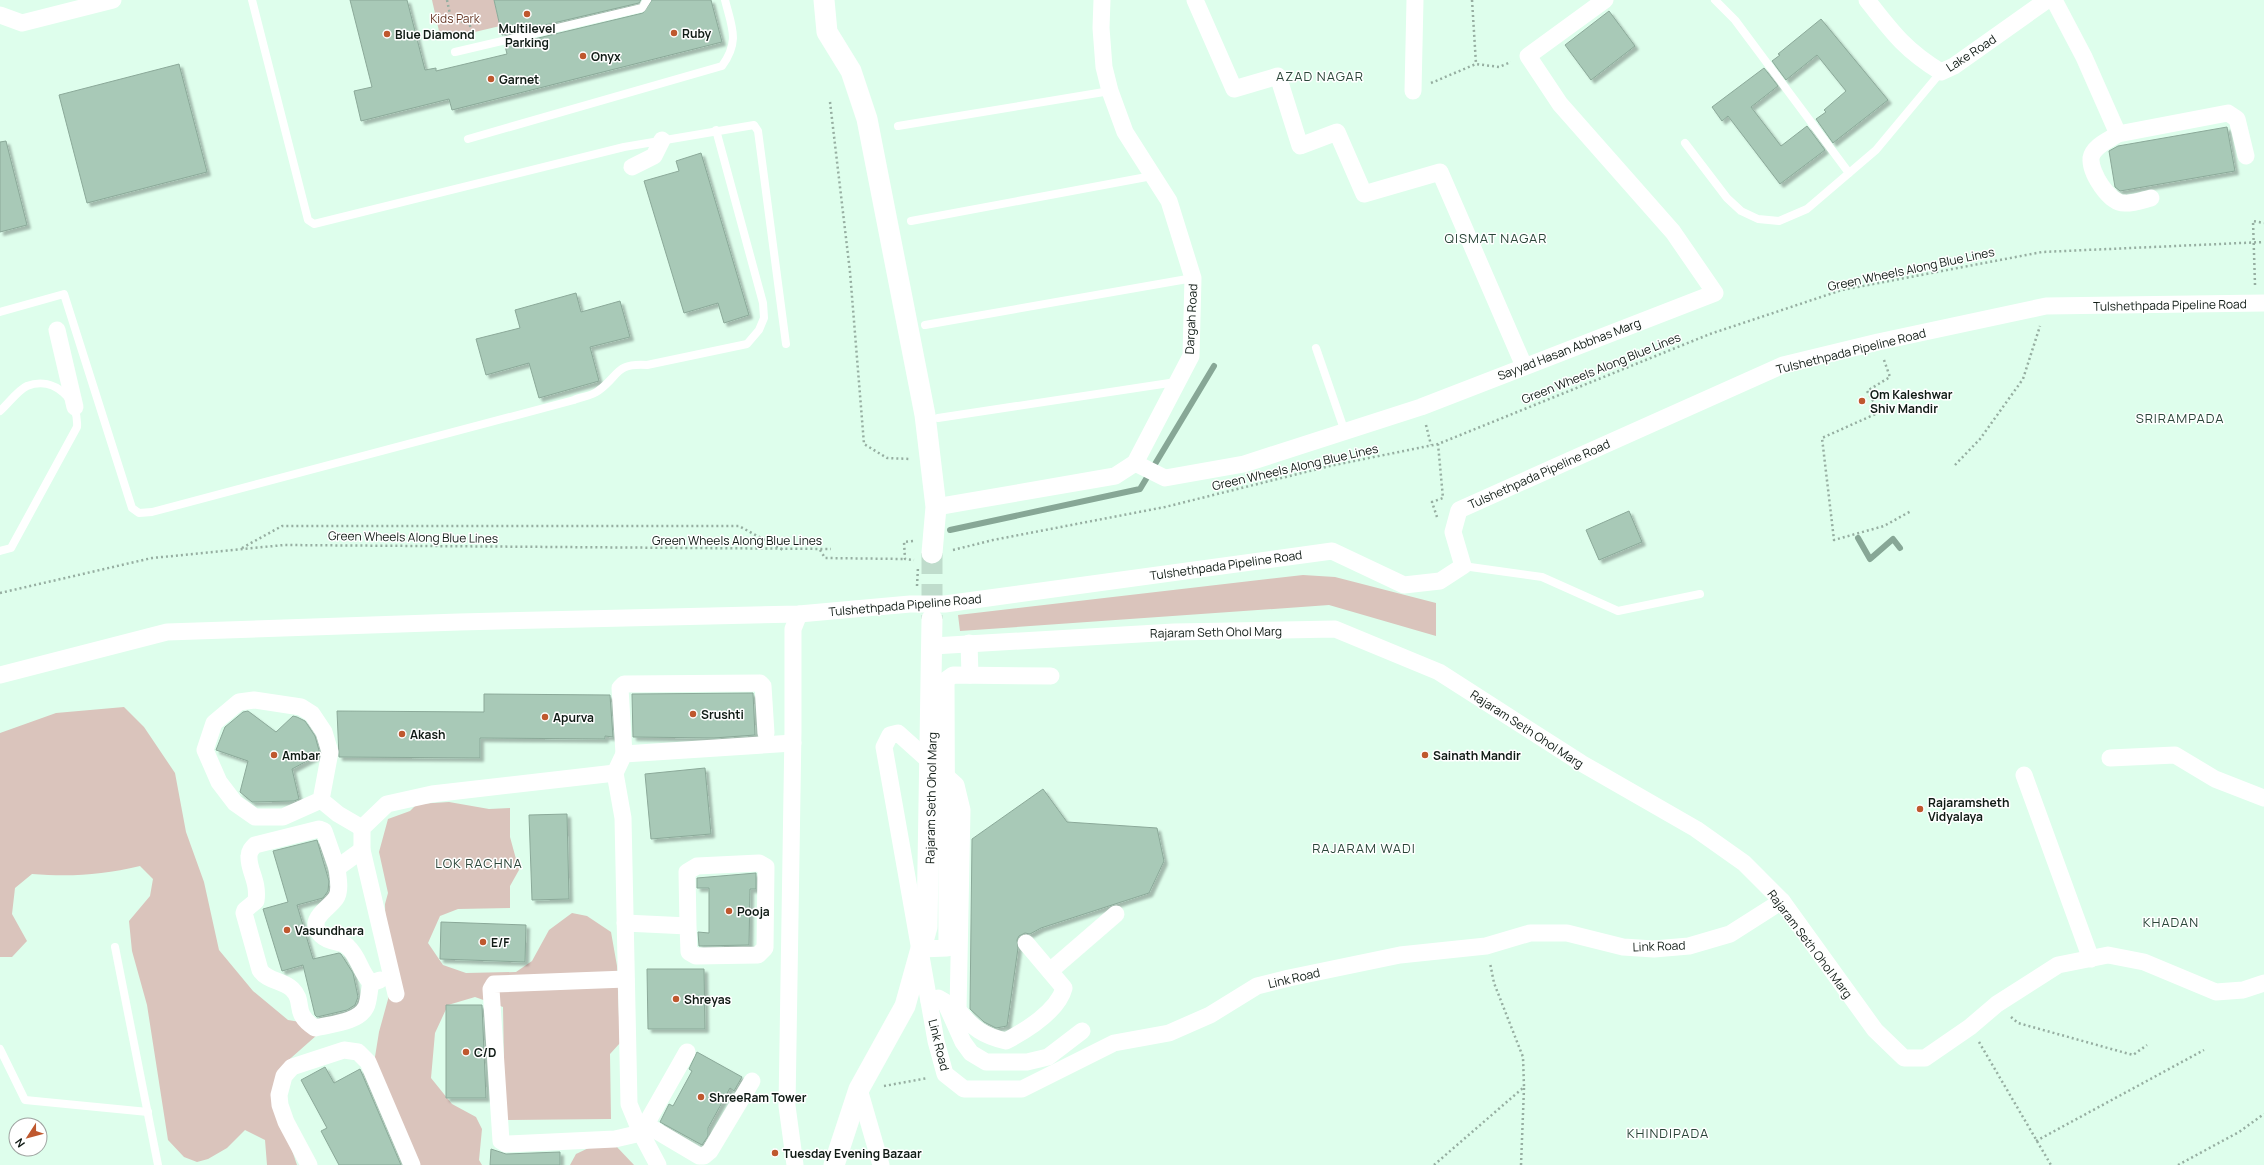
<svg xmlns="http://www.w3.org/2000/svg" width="2264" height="1165" viewBox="0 0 2264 1165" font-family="Manrope,sans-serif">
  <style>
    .green { fill: #dac4bc }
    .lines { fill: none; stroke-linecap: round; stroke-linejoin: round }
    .stream { stroke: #87a796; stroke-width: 6 }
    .building { fill: #a8c9b7; stroke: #8ba999; filter: url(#shadow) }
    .tertiary-tunnel { stroke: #bfdccc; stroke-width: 21; stroke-dasharray: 21 10; stroke-linecap: butt }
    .path { stroke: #96aea1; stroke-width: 2.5; stroke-dasharray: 2 3; stroke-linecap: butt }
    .service { stroke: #fff; stroke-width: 8 }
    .minor { stroke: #fff; stroke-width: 17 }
    .tertiary { stroke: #fff; stroke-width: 21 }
    .poi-dot { fill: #bf582e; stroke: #fff; stroke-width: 1.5 }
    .labels { text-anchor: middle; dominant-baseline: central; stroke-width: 3; stroke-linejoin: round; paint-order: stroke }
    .park-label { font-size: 12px; fill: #693a28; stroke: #fff }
    .poi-label { font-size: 12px; font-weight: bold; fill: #101b15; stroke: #fff; text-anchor: start }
    .street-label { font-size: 12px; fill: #101b15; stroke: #fff }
    .neighbourhood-label { font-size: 13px; letter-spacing: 1px; fill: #2a4538; stroke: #fff }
  </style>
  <defs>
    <filter id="shadow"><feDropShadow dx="3.5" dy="3.5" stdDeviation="1" flood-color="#0004"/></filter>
  </defs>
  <rect width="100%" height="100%" fill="#defeec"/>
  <g class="green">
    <polygon points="432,0 494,0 500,26 441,40"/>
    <polygon points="1303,575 1335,577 1436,603 1436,636 1329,605 960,631 958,615"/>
    <path d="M124,707l20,20 31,46 11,59 18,50 15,68 34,41 35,29 18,3 11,12 -34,30 -8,35 22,65h-30l-2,-25 -20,-10 -18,18 -19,11 -11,3 -13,-5 -16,-17 -21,-135 -15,-54 -3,-30 21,-25 3,-17 -13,-13c-38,9 -69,11 -108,8l-17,14 -3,26 15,27 -15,16h-12v-224l56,-20z"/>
    <polygon points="449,802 489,809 510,808 510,837 519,870 510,886 510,908 458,909 440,916 428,943 443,965 466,973 516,972 532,961 549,930 572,913 587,916 611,932 617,966 620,1043 610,1054 611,1119 505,1120 503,1007 475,997 448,1005 435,1033 431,1078 452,1104 476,1117 482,1129 479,1160 482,1165 417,1165 374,1063 379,1032 390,992 386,947 385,904 388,893 379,852 388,819 410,811 417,804"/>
    <polygon points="597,1144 616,1146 634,1165 570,1165 576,1154"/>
  </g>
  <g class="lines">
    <g class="stream">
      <polyline points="950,530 1140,489 1214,366"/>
      <polyline points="1858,538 1870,559 1893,539 1900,548"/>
    </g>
  </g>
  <g class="building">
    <polygon points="350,0 407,0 425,70 436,68 436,71 507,54 505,46 643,13 652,0 711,0 722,42 452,110 449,99 361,121 354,91 372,87"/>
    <polygon points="494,0 641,0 639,3 502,35"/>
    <polygon points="1609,11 1635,46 1591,80 1565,45"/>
    <polygon points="1821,19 1888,100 1833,143 1816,119 1826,112 1824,110 1846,91 1817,55 1786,80 1772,61 1780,55 1778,54"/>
    <polygon points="179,64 207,172 87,203 59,95"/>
    <polygon points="1764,68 1778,86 1751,107 1781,146 1807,126 1825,150 1780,184 1728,116 1722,121 1712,107"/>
    <polygon points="2227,127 2235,171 2120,191 2115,187 2109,151 2118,146"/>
    <polygon points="6,141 27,225 0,232 0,142"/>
    <polygon points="701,153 749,315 724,323 718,303 684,313 644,181 679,171 676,161"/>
    <polygon points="576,293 581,312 620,301 630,337 590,347 599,381 539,398 529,363 486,375 476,339 520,328 515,310"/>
    <polygon points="1629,511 1642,542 1599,560 1586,530"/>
    <polygon points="753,693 755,735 714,738 633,737 632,694"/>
    <polygon points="484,694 610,695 613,737 605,736 605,739 480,738 480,758 339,757 337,711 484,712"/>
    <polygon points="248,711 276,732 293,716 297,717 305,721 315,736 320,754 292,769 299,799 294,801 252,802 240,792 248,761 216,750 225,727 243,712"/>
    <polygon points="705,768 711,834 651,839 645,774"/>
    <polygon points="1043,789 1067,822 1157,828 1164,861 1149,893 1041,928 1030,934 1025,933 1019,936 1017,940 1018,948 1007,1026 996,1028 984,1022 970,1009 972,839"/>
    <polygon points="567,814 569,899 532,900 529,815"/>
    <polygon points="317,840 329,881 328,891 323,898 297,905 313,959 339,953 341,954 353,973 358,997 355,1005 347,1010 317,1017 315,1015 303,965 282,971 263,909 288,902 273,851"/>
    <polygon points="756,873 756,889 750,889 749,945 699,946 698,932 709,933 709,888 697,888 697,878"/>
    <polygon points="441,922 526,925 525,962 440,959"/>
    <polygon points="647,969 704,969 705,1029 648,1029"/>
    <polygon points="446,1005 482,1005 486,1098 446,1098"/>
    <polygon points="697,1052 742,1077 734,1091 730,1088 708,1128 708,1136 702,1145 660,1122 669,1104 673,1106 692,1071 689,1069"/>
    <polygon points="325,1067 334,1083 360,1069 401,1165 339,1165 321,1131 327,1128 301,1080"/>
    <polygon points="491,1149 506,1154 560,1152 560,1165 490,1165"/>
  </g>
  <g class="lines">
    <polyline class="tertiary-tunnel" points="932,553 932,619"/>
    <g class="path">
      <polyline points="447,0 451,19 469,23 473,34"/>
      <polyline points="1472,0 1476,64"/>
      <polyline points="1431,83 1476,64 1499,67 1511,62"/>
      <polyline points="830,102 850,272 864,444 887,458 910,459"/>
      <polyline points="2255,285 2253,221 2264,223"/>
      <polyline points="1884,360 1890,377 1867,391 1880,412 1822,438 1834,540 1884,526 1911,511"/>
      <polyline points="1426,425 1431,445"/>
      <polyline points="1955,465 1980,439 2023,379 2040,326"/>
      <polyline points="1437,517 1432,502 1443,498 1438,444"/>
      <polyline points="913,541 904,542 905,559 914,560"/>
      <polyline points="242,548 282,526 739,526 783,550"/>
      <polyline points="820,550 825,558 905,559"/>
      <polyline points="953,550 993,540 1165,507 1330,466 1438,444 1710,334 1842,290 2042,252 2264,242"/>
      <polyline points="917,586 918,567"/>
      <polyline points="0,593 152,558 284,545 831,549"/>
      <polyline points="2011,1017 2018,1023 2133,1055 2147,1045"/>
      <polyline points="1979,1042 2051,1165"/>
      <polyline points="884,1086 928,1078"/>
      <polyline points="2036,1141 2204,1050"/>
      <polyline points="1434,1165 1524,1087 1523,1057 1494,983 1490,963"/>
      <polyline points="1521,1165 1524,1088"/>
      <polyline points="2178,1165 2239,1132 2264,1114"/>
    </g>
    <g class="service">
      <polyline points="252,0 308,220 314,224 624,147 754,125 758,131 786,344"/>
      <polyline points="1715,0 1735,20 1849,173"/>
      <polyline points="455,52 642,8 647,0"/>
      <polyline points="898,126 1110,91"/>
      <path d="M468,139l254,-73c18,-25 10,-38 3,-66"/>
      <polyline points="1685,143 1727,198 1741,211 1758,219 1779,221 1807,209 1876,150 1941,72"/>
      <polyline points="911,221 1152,176"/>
      <path d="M0,312l64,-18 68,214 7,5 13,-1 422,-112c7,-3 18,-4 24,-9 22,-16 17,-28 49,-26l100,-21 12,-14 5,-12 -1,-15 -47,-173"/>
      <polyline points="925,325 1193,278"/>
      <polyline points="1316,348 1345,432"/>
      <path d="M0,411c8,-7 18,-21 27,-25 28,-11 52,15 50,41l-66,121 -11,3"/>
      <polyline points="938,418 1176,382"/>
      <polyline points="1463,566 1542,577 1618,611 1700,594"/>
      <polyline points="115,947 158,1165"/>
      <polyline points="0,1049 25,1100 148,1112"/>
    </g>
    <g class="minor">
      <polyline points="1195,0 1234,89 1278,76 1300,146 1337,132 1364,194 1440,172 1524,366"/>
      <path d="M1867,0c25,32 38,50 74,72l13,-6 93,-66"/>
      <polyline points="2054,0 2084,57 2118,134 2228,113 2237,119 2246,156"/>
      <polyline points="0,15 22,23 113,0"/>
      <polyline points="1413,91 1415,0"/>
      <path d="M2118,134c-9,6 -25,12 -27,24 -1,15 18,45 33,45 8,1 19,-3 27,-5"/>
      <polyline points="632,167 654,156 662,140"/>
      <polyline points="57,330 75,407"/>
      <polyline points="1135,463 1165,478 1244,464 1421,407 1715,293 1673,232 1560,104 1528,56 1605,0"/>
      <polyline points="936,507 1115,476 1135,463 1191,356 1193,278 1169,201 1125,132 1110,91 1104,67 1101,28 1102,0"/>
      <polyline points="969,643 970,675"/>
      <polyline points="933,646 1174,632 1335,629 1439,672 1581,763 1696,829 1744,863 1782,901 1875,1030 1904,1058 1925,1058 1970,1027 1997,1004 2058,965 2108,955 2144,962 2216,992 2243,990 2264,983"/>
      <polyline points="0,675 167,632 459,622 799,614 910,604 945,604 1332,551 1404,585 1440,581 1463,566 1453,532 1459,510 1783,365 1878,342 2046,306 2264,303"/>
      <polyline points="624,754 620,688 624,684 760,683 763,686 766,733"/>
      <polyline points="2110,758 2175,755 2215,779 2264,798"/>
      <polyline points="2024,775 2091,959"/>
      <polyline points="321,800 330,752 324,732 312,714 301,707 254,700 239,702 214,723 205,750 219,782 235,803 255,817 283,817 321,800 338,814 362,828"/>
      <path d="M362,850l-25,18c1,9 4,23 -1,30 -8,12 -30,21 -15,37 9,9 20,5 27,12 11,10 12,25 23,36l9,-3"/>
      <path d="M337,868l-13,-37 -5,-2 -64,16c-3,3 -6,6 -6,11 -1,14 10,25 7,45l-11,9 -1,3 16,57c7,11 22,10 32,19 14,14 -1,23 23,39 15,-4 43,-5 51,-21 3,-6 3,-17 5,-24"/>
      <polyline points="625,923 688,926 689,952 696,956 758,955 765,948 766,867 759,863 697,866 687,872 688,926"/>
      <path d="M1026,943l38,45c-6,23 -39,43 -58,53 -22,-5 -34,-13 -48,-31l4,-200 -6,-25 -58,-52 -8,2 -6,12 52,294 9,33 19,15h58l92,-46 55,-10 41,-18 47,-29 32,-8 111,-23 86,-9 44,-13h37l56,14 31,2 35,-3 41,-12 52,-33"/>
      <polyline points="920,949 947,948 946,680 953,675 1051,676"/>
      <polyline points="1050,971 1116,914"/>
      <polyline points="626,979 494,984 491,989 501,1141 506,1144 615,1139 641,1133 687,1052"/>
      <polyline points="396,994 362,850 362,828 387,804 432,794 615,773"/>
      <polyline points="929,1001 938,998 945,1002 963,1042 971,1053 986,1062 1027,1062 1048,1057 1082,1031"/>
      <polyline points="859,1089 881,1165"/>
      <polyline points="645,1124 699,1156 704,1156 710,1151 752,1081"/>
      <polyline points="309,1165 286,1122 280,1105 279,1095 284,1076 292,1067 344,1050 358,1052 368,1062 412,1165"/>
      <polyline points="658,1165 641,1133 629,1104 623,818 615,773 624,754 793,743"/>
      <polyline points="795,1165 787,1106 793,730 793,629 799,614"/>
    </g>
    <g class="tertiary">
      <polyline points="824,0 827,32 851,71 867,119 925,415 936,507 932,553"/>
      <polyline points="834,1165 859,1089 905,1006 927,927 932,619"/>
    </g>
  </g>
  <g class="poi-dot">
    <circle cx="527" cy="14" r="4"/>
    <circle cx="674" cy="33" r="4"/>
    <circle cx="387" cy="34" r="4"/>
    <circle cx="583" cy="56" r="4"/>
    <circle cx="491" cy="79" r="4"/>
    <circle cx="1862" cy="401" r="4"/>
    <circle cx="693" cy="714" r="4"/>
    <circle cx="545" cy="717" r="4"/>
    <circle cx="402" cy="734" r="4"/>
    <circle cx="274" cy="755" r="4"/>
    <circle cx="1425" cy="755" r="4"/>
    <circle cx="1920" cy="809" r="4"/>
    <circle cx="729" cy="911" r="4"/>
    <circle cx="287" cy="930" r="4"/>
    <circle cx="483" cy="942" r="4"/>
    <circle cx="676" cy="999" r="4"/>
    <circle cx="466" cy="1052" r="4"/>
    <circle cx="701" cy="1097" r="4"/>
    <circle cx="775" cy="1153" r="4"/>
  </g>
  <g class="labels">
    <g class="park-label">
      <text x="455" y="18">Kids Park</text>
    </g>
    <g class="poi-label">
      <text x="527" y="28" text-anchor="middle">Multilevel<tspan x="527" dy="14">Parking</tspan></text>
      <text x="682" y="33">Ruby</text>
      <text x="395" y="34">Blue Diamond</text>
      <text x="591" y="56">Onyx</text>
      <text x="499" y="79">Garnet</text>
      <text x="1870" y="394">Om Kaleshwar<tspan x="1870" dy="14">Shiv Mandir</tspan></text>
      <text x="701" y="714">Srushti</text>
      <text x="553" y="717">Apurva</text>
      <text x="410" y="734">Akash</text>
      <text x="282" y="755">Ambar</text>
      <text x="1433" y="755">Sainath Mandir</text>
      <text x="1928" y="802">Rajaramsheth<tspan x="1928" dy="14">Vidyalaya</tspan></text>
      <text x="737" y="911">Pooja</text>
      <text x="295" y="930">Vasundhara</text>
      <text x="491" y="942">E/F</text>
      <text x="684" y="999">Shreyas</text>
      <text x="474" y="1052">C/D</text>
      <text x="709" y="1097">ShreeRam Tower</text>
      <text x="783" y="1153">Tuesday Evening Bazaar</text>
    </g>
    <g class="street-label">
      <text transform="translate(1971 53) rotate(-33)">Lake Road</text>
      <text transform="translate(1911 269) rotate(-12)">Green Wheels Along Blue Lines</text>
      <text transform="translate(2170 305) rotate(-1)">Tulshethpada Pipeline Road</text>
      <text transform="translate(1191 319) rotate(-87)">Dargah Road</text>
      <text transform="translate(1569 349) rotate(-21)">Sayyad Hasan Abbhas Marg</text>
      <text transform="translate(1851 351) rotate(-14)">Tulshethpada Pipeline Road</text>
      <text transform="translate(1601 368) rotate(-22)">Green Wheels Along Blue Lines</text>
      <text transform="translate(1295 467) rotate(-13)">Green Wheels Along Blue Lines</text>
      <text transform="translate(1539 474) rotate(-24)">Tulshethpada Pipeline Road</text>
      <text transform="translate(413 537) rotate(1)">Green Wheels Along Blue Lines</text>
      <text x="737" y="540">Green Wheels Along Blue Lines</text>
      <text transform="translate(1226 565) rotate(-8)">Tulshethpada Pipeline Road</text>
      <text transform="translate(905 605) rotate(-5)">Tulshethpada Pipeline Road</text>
      <text transform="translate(1216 632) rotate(-1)">Rajaram Seth Ohol Marg</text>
      <text transform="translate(1527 729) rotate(33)">Rajaram Seth Ohol Marg</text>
      <text transform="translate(931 798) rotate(-89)">Rajaram Seth Ohol Marg</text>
      <text transform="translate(1810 944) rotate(53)">Rajaram Seth Ohol Marg</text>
      <text transform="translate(1659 946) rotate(-2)">Link Road</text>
      <text transform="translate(1294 978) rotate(-13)">Link Road</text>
      <text transform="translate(939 1045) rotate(76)">Link Road</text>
    </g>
    <g class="neighbourhood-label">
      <text x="1320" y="76">AZAD NAGAR</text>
      <text x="1496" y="238">QISMAT NAGAR</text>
      <text x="2180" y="418">SRIRAMPADA</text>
      <text x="1364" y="848">RAJARAM WADI</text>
      <text x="479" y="863">LOK RACHNA</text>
      <text x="2171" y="922">KHADAN</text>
      <text x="1668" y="1133">KHINDIPADA</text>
    </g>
  </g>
  <g transform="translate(28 1137) rotate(234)"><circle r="19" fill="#ffffff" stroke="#9fa4a1"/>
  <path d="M0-3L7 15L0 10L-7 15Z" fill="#bf582e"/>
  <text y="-6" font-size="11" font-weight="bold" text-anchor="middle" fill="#101b15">N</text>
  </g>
</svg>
